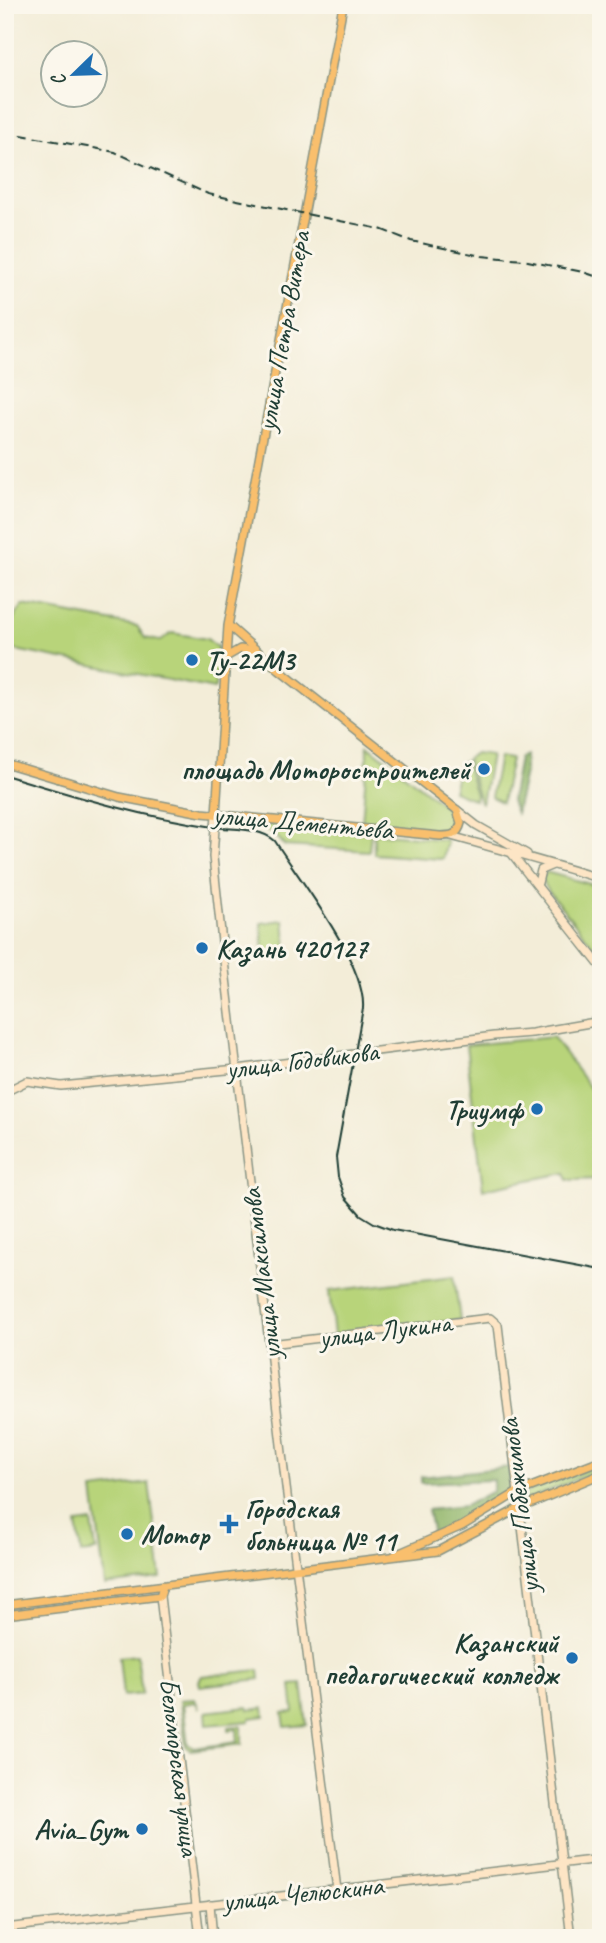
<svg xmlns="http://www.w3.org/2000/svg" width="606" height="1943" viewBox="0 0 606 1943" font-family="Caveat,sans-serif">
  <style>
    .green { fill: #b8d47a; stroke: #6c8857; stroke-width: 2 }
    .forest { fill: #92b66a; stroke: #587a4f; stroke-width: 2 }
    .lines { fill: none; stroke-linecap: round; stroke-linejoin: round }
    .secondary-casing { stroke: #899586; stroke-width: 10 }
    .primary-casing { stroke: #899586; stroke-width: 10 }
    .secondary { stroke: #fde5c5; stroke-width: 7 }
    .primary { stroke: #f9bf6d; stroke-width: 7 }
    .tram { stroke: #1f3d34; stroke-width: 2 }
    .rail { stroke: #1f3d34; stroke-width: 2; stroke-dasharray: 10 5; stroke-linecap: butt }
    .poi-dot { fill: #1f6fb2; stroke: #fbf7ec; stroke-width: 2.5 }
    .labels { text-anchor: middle; dominant-baseline: central; stroke-width: 6; stroke-linejoin: round; paint-order: stroke }
    .street-label { font-size: 28px; fill: #1f3d34; stroke: #fbf7ec }
    .poi-label { font-size: 28px; font-weight: bold; fill: #1f3d34; stroke: #fbf7ec; text-anchor: start }
  </style>
  <rect width="100%" height="100%" fill="#fbf7ec"/>
  <filter id="ink" filterUnits="userSpaceOnUse"><feTurbulence type="fractalNoise" baseFrequency=".0143" numOctaves="2"/><feDisplacementMap in="SourceGraphic" scale="14" xChannelSelector="R" yChannelSelector="G"/><feConvolveMatrix kernelMatrix="1 2 1 2 8 2 1 2 1" color-interpolation-filters="sRGB"/></filter>
  <filter id="wash" filterUnits="userSpaceOnUse"><feTurbulence type="fractalNoise" baseFrequency=".00686" numOctaves="4" result="noise"/><feDisplacementMap in="SourceGraphic" scale="28" xChannelSelector="R" yChannelSelector="G"/><feGaussianBlur stdDeviation="1.57" result="paint"/><feColorMatrix in="noise" values="0 0 0 0 0 0 0 0 0 0 0 0 0 0 0 0 0 1.4 0 .05"/><feComposite in="paint" operator="in"/></filter>
  <g filter="url(#wash)">
    <rect width="100%" height="100%" fill="#f3edd8"/>
    <g class="green">
      <polygon points="23,605 137,626 145,638 160,641 172,633 207,639 218,648 215,688 214,689 5,648 5,631"/>
      <polygon points="368,745 453,813 457,818 453,831 449,833 362,823"/>
      <polygon points="475,753 491,755 482,803 480,802 467,759"/>
      <polygon points="499,757 511,759 502,802 491,797"/>
      <polygon points="465,761 476,795 475,800 453,791 459,766"/>
      <path d="M258,824l113,9 -2,18 -84,-5c-9,-11 -13,-15 -27,-18z"/>
      <polygon points="377,833 446,840 447,842 443,858 440,859 374,854 374,835"/>
      <polygon points="546,872 601,887 601,956 545,887 542,879"/>
      <polygon points="284,920 287,951 264,954 261,923"/>
      <polygon points="553,1037 601,1103 601,1179 568,1180 565,1173 483,1189 466,1045"/>
      <polygon points="454,1276 460,1320 334,1335 329,1291"/>
      <polygon points="601,1464 601,1469 529,1499 524,1499 524,1494 527,1492"/>
      <polygon points="149,1483 161,1578 105,1585 93,1490"/>
      <path d="M513,1501l3,5c-30,17 -59,38 -93,44l29,-12z"/>
      <polygon points="92,1522 96,1551 81,1553 77,1524"/>
      <polygon points="137,1655 142,1694 123,1696 119,1657"/>
      <polygon points="259,1670 260,1679 200,1686 199,1681 202,1676"/>
      <polygon points="302,1684 307,1725 285,1727 283,1713 294,1712 291,1685"/>
      <polygon points="195,1699 199,1709 196,1702 183,1704 188,1744 193,1748 238,1742 237,1729 229,1730 229,1727 240,1726 242,1727 242,1744 190,1750 186,1747 180,1700"/>
      <polygon points="248,1707 249,1710 264,1708 265,1716 250,1718 250,1721 207,1725 206,1712"/>
    </g>
    <g class="forest">
      <polygon points="523,755 525,755 525,773 516,813 511,801 519,758"/>
      <polygon points="509,1467 510,1490 433,1535 428,1510 465,1506 493,1491 493,1480 421,1483 421,1477"/>
    </g>
  </g>
  <g filter="url(#ink)">
    <g class="lines">
      <defs>
        <g id="secondary">
          <polyline points="457,810 476,825 527,854"/>
          <polyline points="216,814 213,857 224,961 286,1487 337,1890"/>
          <path d="M451,836c50,14 100,27 150,43"/>
          <polyline points="512,854 601,967"/>
          <polyline points="538,883 541,870 553,865"/>
          <polyline points="5,1092 27,1081 61,1086 237,1069 494,1036 532,1033 601,1021"/>
          <polyline points="270,1344 490,1318 498,1325 571,1938"/>
          <polyline points="160,1596 200,1938"/>
          <polyline points="210,1904 213,1938"/>
          <polyline points="5,1928 601,1859"/>
        </g>
        <g id="primary">
          <polyline points="226,657 240,649 254,651"/>
          <path d="M5,763l114,34 83,16 238,23c12,0 18,-1 21,-13l-4,-13 -178,-140 -50,-44"/>
          <polyline points="216,814 228,626 343,5"/>
          <polyline points="395,1555 462,1526 518,1492 601,1460"/>
          <polyline points="5,1605 438,1551 516,1510 601,1474"/>
          <polyline points="5,1615 160,1596 163,1586"/>
        </g>
      </defs>
      <use href="#secondary" class="secondary-casing"/>
      <use href="#primary" class="primary-casing"/>
      <use href="#secondary" class="secondary"/>
      <use href="#primary" class="primary"/>
      <path class="tram" d="M5,775c69,21 137,42 209,52 20,3 45,0 61,14 25,39 91,123 88,167l-27,149 2,20 7,20 16,18 13,8 19,7 208,39"/>
      <polyline class="rail" points="5,132 115,152 208,194 380,229 411,241 482,256 523,260 583,272 601,278"/>
    </g>
  </g>
  <g class="poi-dot">
    <circle cx="192" cy="660" r="7"/>
    <circle cx="484" cy="769" r="7"/>
    <circle cx="202" cy="948" r="7"/>
    <circle cx="537" cy="1109" r="7"/>
    <path d="M225.5 1513.5h7v7h7v7h-7v7h-7v-7h-7v-7h7z"/>
    <circle cx="127" cy="1534" r="7"/>
    <circle cx="572" cy="1658" r="7"/>
    <circle cx="142" cy="1829" r="7"/>
  </g>
  <g class="labels">
    <g class="street-label">
      <text transform="translate(283 331) rotate(-80)">улица Петра Витера</text>
      <text transform="translate(303 822) rotate(5)">улица Дементьева</text>
      <text transform="translate(302 1060) rotate(-7)">улица Годовикова</text>
      <text transform="translate(261 1274) rotate(-97)">улица Максимова</text>
      <text transform="translate(385 1330) rotate(-7)">улица Лукина</text>
      <text transform="translate(519 1506) rotate(-97)">улица Побежимова</text>
      <text transform="translate(180 1767) rotate(83)">Беломорская улица</text>
      <text transform="translate(303 1893) rotate(-6)">улица Челюскина</text>
    </g>
    <g class="poi-label">
      <text x="206" y="660">Ту-22М3</text>
      <text x="470" y="769" text-anchor="end">площадь Моторостроителей</text>
      <text x="216" y="948">Казань 420127</text>
      <text x="523" y="1109" text-anchor="end">Триумф</text>
      <text x="245" y="1508">Городская<tspan x="245" dy="32">больница № 11</tspan></text>
      <text x="141" y="1534">Мотор</text>
      <text x="558" y="1642" text-anchor="end">Казанский<tspan x="558" dy="32">педагогический колледж</tspan></text>
      <text x="128" y="1829" text-anchor="end">Avia_Gym</text>
    </g>
  </g>
  <rect width="606" height="1943" fill="none" stroke="#fbf7ec" stroke-width="28"/>
  <g transform="translate(74 74) rotate(247)"><circle r="33" fill="#fbf7ec" stroke="#a3ada2" stroke-width="2"/>
  <path d="M0-5L12 26L0 18L-12 26Z" fill="#1f6fb2"/>
  <text y="-10" font-size="19" font-weight="bold" text-anchor="middle" fill="#1f3d34">С</text>
  </g>
</svg>
